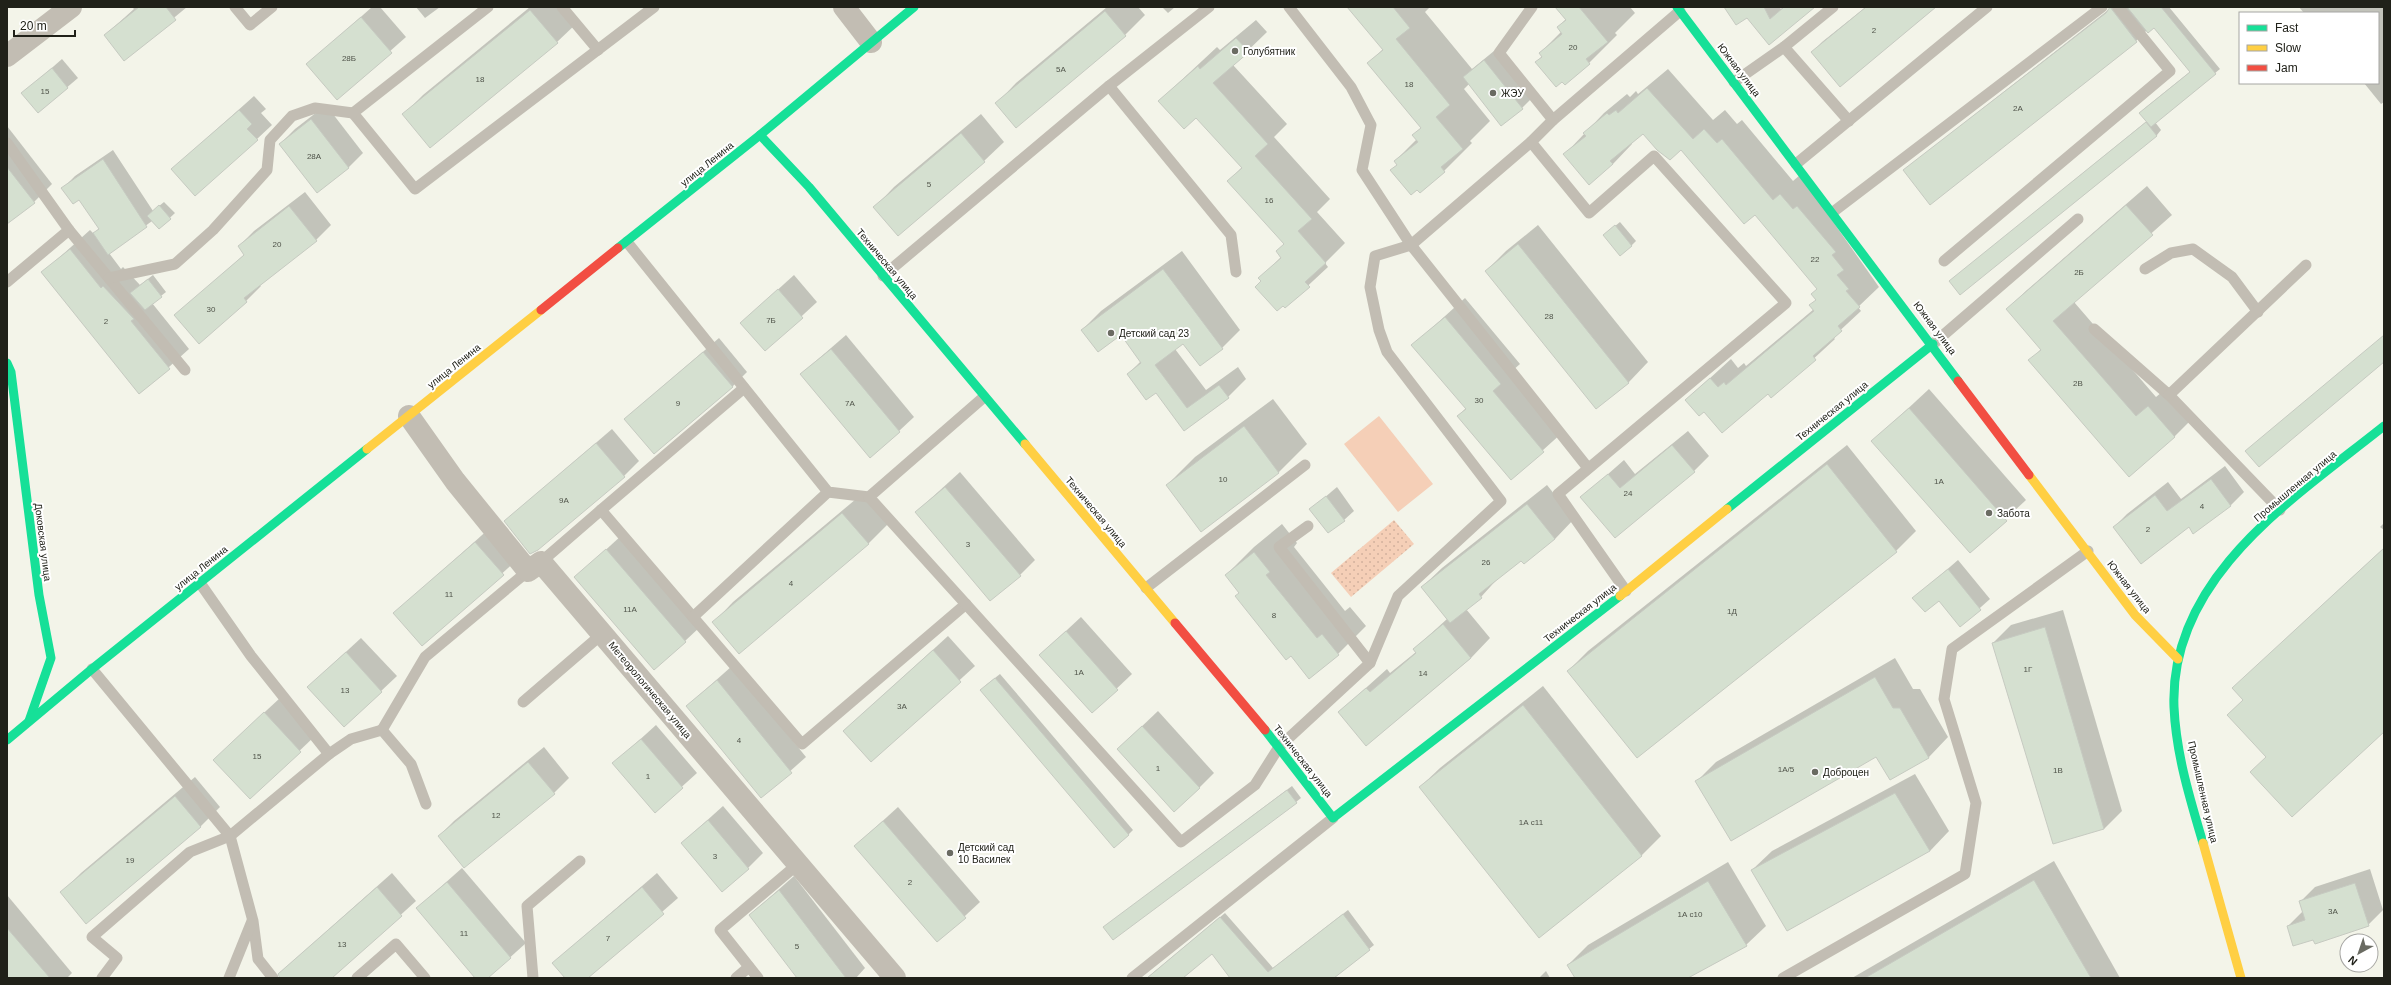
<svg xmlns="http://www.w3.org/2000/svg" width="2391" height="985" viewBox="0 0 2391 985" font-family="Arial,sans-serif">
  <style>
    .green { fill: #f5cfb7 }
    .park { fill: url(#park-dots) }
    .shadow { fill: #0003 }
    .building { fill: #d5e0d0; stroke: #c6cac1 }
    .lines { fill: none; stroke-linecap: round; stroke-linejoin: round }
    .lane { stroke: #c2bdb3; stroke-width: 11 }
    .street { stroke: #c2bdb3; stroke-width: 22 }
    .fast { stroke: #16e098; stroke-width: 9 }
    .slow { stroke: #ffcf43; stroke-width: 9 }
    .jam { stroke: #f24e42; stroke-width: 9 }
    .poi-dot { fill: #6a6b62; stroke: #fff; stroke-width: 1.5 }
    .labels { text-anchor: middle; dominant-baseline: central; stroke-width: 4; stroke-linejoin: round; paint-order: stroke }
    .number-label { font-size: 8px; fill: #4f5349 }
    .poi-label { font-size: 10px; fill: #202119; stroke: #fff; text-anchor: start }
    .street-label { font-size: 10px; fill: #202119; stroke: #fff }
  </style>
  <defs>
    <pattern id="park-dots" width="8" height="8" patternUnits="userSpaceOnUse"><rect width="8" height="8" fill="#f5cfb7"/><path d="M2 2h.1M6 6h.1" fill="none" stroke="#d2b19d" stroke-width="1.8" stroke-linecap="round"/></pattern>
  </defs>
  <rect width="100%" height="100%" fill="#f3f4e9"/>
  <polygon class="green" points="1379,416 1433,484 1398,512 1344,444"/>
  <polygon class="park" points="1394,520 1414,544 1351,597 1331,573"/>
  <g class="shadow">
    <polygon points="132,7 187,7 124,59 105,35 134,9"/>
    <polygon points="372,7 380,7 406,37 337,98 308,64"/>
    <polygon points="416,7 440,7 425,18"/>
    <polygon points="530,7 564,7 577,23 557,42 404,114 423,95"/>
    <polygon points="1107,7 1138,7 1145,15 1125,35 1016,127 997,103 1016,83"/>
    <polygon points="1162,7 1175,7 1168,13"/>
    <polygon points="1349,7 1430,7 1425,12 1472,69 1494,51 1532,98 1522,108 1469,84 1464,89 1490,121 1470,141 1472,143 1444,171 1392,170 1398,164 1395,161 1417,139 1414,135 1422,127 1369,63 1383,49"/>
    <polygon points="1556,7 1630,7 1635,13 1615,33 1617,35 1589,63 1537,62 1542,56 1540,53 1562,31 1558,27 1566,19"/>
    <polygon points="1725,7 1779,7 1781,9 1783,7 1814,7 1769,43 1747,16"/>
    <polygon points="1866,7 1935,7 1813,52 1822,42"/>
    <polygon points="2112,7 2169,7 2220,69 2155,122 2161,130 2157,135 1960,294 1955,277 2147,121 2145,108 2191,71 2154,27 2147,30 2136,41 1930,203 1904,170"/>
    <polygon points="2299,7 2384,7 2384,102 2381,104 2364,83 2378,83 2378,13 2304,13"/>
    <polygon points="1256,20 1267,32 1233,65 1287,124 1274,137 1330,199 1317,212 1345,243 1325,263 1328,267 1285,307 1260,278 1281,257 1285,244 1229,181 1242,167 1196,116 1159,101 1217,47 1220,50"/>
    <polygon points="62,59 78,78 38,112 23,93"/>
    <polygon points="1668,69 1713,120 1725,110 1737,124 1742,120 1793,181 1800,175 1879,287 1858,307 1861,311 1833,337 1835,339 1772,397 1768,392 1705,410 1686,400 1731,359 1738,368 1744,363 1746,366 1814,309 1818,288 1755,214 1681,149 1643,132 1631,142 1632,144 1613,164 1565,154 1604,113 1627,94 1630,97 1636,91 1638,94"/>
    <polygon points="254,96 266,109 261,113 272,125 257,139 188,155"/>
    <polygon points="326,105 363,153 348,168 280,144 295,129"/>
    <polygon points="981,114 1004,142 984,161 875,207 894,187"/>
    <polygon points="7,126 52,184 34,202 7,223"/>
    <polygon points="113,150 153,211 164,202 175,213 159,228 152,221 109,253 121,269 123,267 140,285 153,275 166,292 152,303 189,349 140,393 42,273 90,230 94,234 99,228 79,198 65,186 75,176"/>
    <polygon points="2147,186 2172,215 2074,302 2156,397 2168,387 2194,417 2174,437 2030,361 2041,349 2007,309 2027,290"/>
    <polygon points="305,192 331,225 316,240 260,285 261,286 246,301 175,316 245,254 239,246 254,231"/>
    <polygon points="1620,222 1636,241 1631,246 1609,231"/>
    <polygon points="1538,225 1648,362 1629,382 1596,408 1486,271 1506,251"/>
    <polygon points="1182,251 1240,330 1222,348 1184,343 1175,349 1206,390 1238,367 1246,379 1228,397 1184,429 1157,391 1128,374 1141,361 1121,334 1082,330 1101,311"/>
    <polygon points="794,275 817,302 765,350 741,323"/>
    <polygon points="1465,298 1520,364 1512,371 1563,432 1511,479 1458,416 1466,408 1413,345"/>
    <polygon points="846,335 914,417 899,431 801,374"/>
    <polygon points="719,338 747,372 732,387 625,419"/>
    <polygon points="1929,389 2026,500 1970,552 1873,441"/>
    <polygon points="1273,399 1307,444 1279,472 1201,530 1167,485 1195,457"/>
    <polygon points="612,429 639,461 624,476 505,521"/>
    <polygon points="1688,431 1709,456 1694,471 1582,497 1624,460 1635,474"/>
    <polygon points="1847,445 1916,531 1896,551 1637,757 1568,671 1588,651"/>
    <polygon points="2225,466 2244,492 2231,505 2194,532 2189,526 2114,527 2127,514 2168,482 2181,499"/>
    <polygon points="960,472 1035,560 1020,575 916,512"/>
    <polygon points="1547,485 1574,519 1555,539 1521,559 1500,576 1481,597 1466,609 1490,638 1471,658 1366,745 1339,712 1387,669 1390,673 1416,652 1414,649 1447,619 1422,587 1442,568"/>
    <polygon points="1337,487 1354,511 1344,520 1311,509"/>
    <polygon points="862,494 888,524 868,544 714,622 733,602"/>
    <polygon points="2384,523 2384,530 2380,527"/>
    <polygon points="1282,524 1297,543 1294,547 1345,611 1350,607 1366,626 1338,654 1291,655 1226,575 1254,547"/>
    <polygon points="491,527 518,559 423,645 395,613"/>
    <polygon points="622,535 700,627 685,641 576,577"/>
    <polygon points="2384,548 2384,731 2267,757 2228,715 2244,699 2233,688"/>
    <polygon points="1958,560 1990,599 1963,623 1939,600 1914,598"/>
    <polygon points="2063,610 2122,811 2104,829 1993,643 2011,625"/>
    <polygon points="1081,617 1132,674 1092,712 1040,655"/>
    <polygon points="948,636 975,666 871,761 844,731"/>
    <polygon points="361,638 397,676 344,726 323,673"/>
    <polygon points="1895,658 1913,689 1920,689 1948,737 1929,757 1890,779 1877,755 1697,781 1716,762"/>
    <polygon points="732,666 806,757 761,797 687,706"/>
    <polygon points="1000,674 1133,830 1128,835 986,685"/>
    <polygon points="1543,686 1661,836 1642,855 1539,937 1420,787 1440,768"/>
    <polygon points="280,698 315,736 250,798 229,745"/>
    <polygon points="1158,711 1214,773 1199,788 1118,749"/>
    <polygon points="656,725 697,773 655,811 614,763"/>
    <polygon points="544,747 569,778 554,793 464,867 439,836 454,821"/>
    <polygon points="1915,774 1949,831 1930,851 1752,870 1772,851"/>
    <polygon points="195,777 220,807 200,827 61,893 81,873"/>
    <polygon points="1292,786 1301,798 1296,802 1104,927"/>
    <polygon points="723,806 763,853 748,868 682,843"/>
    <polygon points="898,807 980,902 938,941 855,846"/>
    <polygon points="2054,861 2120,978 1852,978"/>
    <polygon points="1728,862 1766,926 1746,945 1686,978 1576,978 1568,965 1588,945"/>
    <polygon points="462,868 526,943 487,978 476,978 417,908"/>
    <polygon points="2370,869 2383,910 2368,925 2314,939 2288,926 2303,911 2300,902 2315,887"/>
    <polygon points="392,873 416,901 331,978 288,978 282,971"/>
    <polygon points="657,873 678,898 586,978 566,978 553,963"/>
    <polygon points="794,876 865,968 856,978 798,978 750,915"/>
    <polygon points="7,895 72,973 67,978 7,978"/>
    <polygon points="1348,910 1374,945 1333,978 1232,978 1212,952 1181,978 1145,978 1148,977 1225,913 1273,968"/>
    <polygon points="1546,971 1550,978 1539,978"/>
  </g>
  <g class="building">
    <polygon points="139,7 166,7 176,20 124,61 104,35"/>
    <polygon points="1347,7 1393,7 1410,28 1396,39 1450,105 1436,117 1463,149 1441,167 1445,172 1420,193 1417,190 1411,195 1390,170 1397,165 1394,161 1418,142 1412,135 1421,128 1367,63 1383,50"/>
    <polygon points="1555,7 1579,7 1608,42 1586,59 1590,64 1565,85 1562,82 1556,87 1535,62 1542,57 1539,53 1562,34 1557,27 1566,20"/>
    <polygon points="1724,7 1764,7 1770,19 1784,7 1815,7 1769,45 1747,18 1736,25"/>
    <polygon points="1866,7 1936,7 1840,87 1811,52"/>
    <polygon points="2110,7 2137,42 1930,205 1903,170 2106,13"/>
    <polygon points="2127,7 2161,7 2216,74 2151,127 2139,113 2190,72 2154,28 2148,33"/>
    <polygon points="530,10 558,43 430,148 402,114"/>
    <polygon points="1105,11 1126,36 1016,128 995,103"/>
    <polygon points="361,17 392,53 337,100 306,64"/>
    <polygon points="1236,38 1249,52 1213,83 1268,144 1255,156 1312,219 1298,231 1326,263 1305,282 1310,287 1285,308 1283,306 1277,311 1255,287 1261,281 1258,278 1281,258 1276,251 1284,244 1227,181 1242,168 1196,118 1184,129 1158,101 1198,66 1200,69"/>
    <polygon points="1484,60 1523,109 1501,126 1463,77"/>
    <polygon points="52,68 68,88 38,113 21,93"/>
    <polygon points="1647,88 1693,139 1704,129 1717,143 1722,139 1773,200 1780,194 1793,209 1797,206 1836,252 1832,255 1844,270 1837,275 1849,289 1846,291 1860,307 1838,326 1842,331 1813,356 1816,360 1771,398 1768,394 1722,433 1704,412 1699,416 1685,400 1710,378 1718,387 1724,382 1726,385 1814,311 1809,305 1816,300 1811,294 1817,289 1755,215 1744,224 1681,150 1670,160 1657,150 1643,134 1610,161 1613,164 1589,185 1563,154 1586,136 1583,133 1607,113 1609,115 1616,110 1618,113"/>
    <polygon points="239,110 252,124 247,129 258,140 195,196 171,169"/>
    <polygon points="311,119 349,168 317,193 279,144"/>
    <polygon points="2146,122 2157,136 1960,295 1949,281"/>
    <polygon points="961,133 985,162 898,236 873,207"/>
    <polygon points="103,159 147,227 108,255 93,233 99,229 79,200 73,204 61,188"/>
    <polygon points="7,167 35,203 7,224"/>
    <polygon points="159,205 171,219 159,229 147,216"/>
    <polygon points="2126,205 2153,235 2053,321 2136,416 2148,406 2175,437 2129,477 2028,360 2041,350 2006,309"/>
    <polygon points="289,206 317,241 244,298 247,302 199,344 174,315 244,255 238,246"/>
    <polygon points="1615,225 1632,246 1620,256 1603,235"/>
    <polygon points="1518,244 1629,383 1596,409 1485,271"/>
    <polygon points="70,249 101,288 103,286 134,319 131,321 170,369 139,394 41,272"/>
    <polygon points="1163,269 1223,349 1200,366 1183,344 1155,365 1187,408 1219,385 1229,398 1184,431 1156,393 1146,400 1127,374 1141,363 1121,335 1098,352 1081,330"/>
    <polygon points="148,279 162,297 145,310 130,293"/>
    <polygon points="778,289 803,318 765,351 740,323"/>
    <polygon points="1445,317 1501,384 1493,391 1544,452 1511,480 1457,416 1466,409 1411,345"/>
    <polygon points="2384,335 2384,362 2259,467 2245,451"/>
    <polygon points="831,349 900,432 870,458 800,374"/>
    <polygon points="703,352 733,387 654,454 624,419"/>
    <polygon points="1909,408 2007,521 1970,553 1871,441"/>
    <polygon points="1244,426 1279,473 1201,532 1166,485"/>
    <polygon points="596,443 625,477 538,550 530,554 504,521"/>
    <polygon points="1672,445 1695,472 1615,538 1580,497 1608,474 1620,488"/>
    <polygon points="1827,464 1897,552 1637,758 1567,671"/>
    <polygon points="2211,479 2231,506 2193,534 2189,527 2141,564 2113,527 2155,495 2167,511"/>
    <polygon points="945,487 1021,576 990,601 915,512"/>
    <polygon points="1326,496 1345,521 1328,533 1309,509"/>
    <polygon points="1527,504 1555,539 1524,564 1521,561 1479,594 1482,598 1450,623 1421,587"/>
    <polygon points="842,513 869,544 739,654 712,622"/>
    <polygon points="475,542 504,575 422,646 393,613"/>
    <polygon points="2384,548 2384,732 2292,817 2250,772 2266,757 2227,715 2243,700 2232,688"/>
    <polygon points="606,549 686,642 654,670 574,577"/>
    <polygon points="1254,552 1270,572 1266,575 1317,638 1322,634 1339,655 1309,679 1291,656 1286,660 1235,596 1239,593 1225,575"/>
    <polygon points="1948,569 1981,610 1960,627 1939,601 1925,612 1912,598"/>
    <polygon points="1443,624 1471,658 1366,746 1338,712 1366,688 1370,692 1416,653 1413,649"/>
    <polygon points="2045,627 2104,829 2053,844 1992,643"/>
    <polygon points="1066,631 1118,690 1092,713 1039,655"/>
    <polygon points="933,650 961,682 871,762 843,731"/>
    <polygon points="346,652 382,692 344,727 307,687"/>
    <polygon points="1875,677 1893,708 1900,708 1929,758 1890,780 1876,757 1731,841 1695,781"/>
    <polygon points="995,678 1129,835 1114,848 980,690"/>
    <polygon points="717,680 792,773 761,798 686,706"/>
    <polygon points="1523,705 1642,856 1539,938 1419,787"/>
    <polygon points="264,712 301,752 250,799 213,760"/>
    <polygon points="1142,726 1200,788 1174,812 1117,749"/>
    <polygon points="641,739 683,788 655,813 612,763"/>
    <polygon points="528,762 555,794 464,868 438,836"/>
    <polygon points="1287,790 1297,803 1113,940 1103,927"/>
    <polygon points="1895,793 1930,851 1787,931 1751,870"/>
    <polygon points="175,796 201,827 86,924 60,892"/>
    <polygon points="708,820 749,869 722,892 681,843"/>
    <polygon points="883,821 966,918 937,942 854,846"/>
    <polygon points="2034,880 2091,978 1865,978"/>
    <polygon points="1708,881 1747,946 1688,978 1575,978 1567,965"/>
    <polygon points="447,882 511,958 488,978 475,978 416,908"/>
    <polygon points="2355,883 2369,926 2315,944 2313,940 2293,946 2287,926 2305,920 2299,901"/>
    <polygon points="377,887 402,916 332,978 280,978 278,974"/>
    <polygon points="642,887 664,914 588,978 565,978 552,963"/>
    <polygon points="779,890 846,978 797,978 749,915"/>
    <polygon points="1343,914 1370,950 1334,978 1230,978 1212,954 1183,978 1147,978 1220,917 1268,972"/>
    <polygon points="7,928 50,978 7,978"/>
  </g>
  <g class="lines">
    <g class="lane">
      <polyline points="235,7 250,25 272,7"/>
      <polyline points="488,7 353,113 415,189 654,7"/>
      <polyline points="562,7 598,50"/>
      <polyline points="1289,7 1351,87 1371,125 1362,170 1411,245 1588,468"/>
      <polyline points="1532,7 1499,53 1553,120 1680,11"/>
      <polyline points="1784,47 1833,7"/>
      <polyline points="1734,82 1784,47 1849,121"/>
      <polyline points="1109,86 1231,235 1236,272"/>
      <polyline points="1531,142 1589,213 1654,156 1786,303 1558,494 1626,591"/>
      <polyline points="7,143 69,230 7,282"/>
      <polyline points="1796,164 1987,7"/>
      <polyline points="1833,212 2102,7"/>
      <polyline points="69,230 185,370"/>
      <polyline points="627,242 828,492 869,497"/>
      <polyline points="1944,261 2170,71 2118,7"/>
      <polyline points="2145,269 2171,253 2193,249 2232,277 2258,312"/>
      <polyline points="883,276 1109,86 1209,7"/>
      <polyline points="109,278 175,264 213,230 267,170 270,140 292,116 315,108 353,113"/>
      <polyline points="2094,329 2169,395 2280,510"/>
      <polyline points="1933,344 2078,219"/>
      <polyline points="744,388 601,510 802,744 966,604"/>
      <polyline points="2169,395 2306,265"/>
      <polyline points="984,397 869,497 1181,842 1255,785 1279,747 1370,663 1398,596 1501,501 1387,352 1379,330 1370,287 1375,256 1411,245 1531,142 1553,120"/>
      <polyline points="1308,526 1279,547 1370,663"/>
      <polyline points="541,562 601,510"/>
      <polyline points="200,583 251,656 329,754 351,739 382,730 411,764 426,804"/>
      <polyline points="1146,588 1305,465"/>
      <polyline points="693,617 828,492"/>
      <polyline points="92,669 230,836 253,921 258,959 273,978"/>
      <polyline points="523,702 602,634"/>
      <polyline points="382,730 425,657 528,571"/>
      <polyline points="102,978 117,958 92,937 190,852 230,836 329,754"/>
      <polyline points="229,978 252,921"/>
      <polyline points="357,978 396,944 425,978"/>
      <polyline points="533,978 527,906 580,861"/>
      <polyline points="736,978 749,967"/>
      <polyline points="758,978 720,930 798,864"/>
      <polyline points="1132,978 1333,818"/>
      <polyline points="1783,978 1965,874 1976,803 1944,699 1952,649 2088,551"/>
    </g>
    <g class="street">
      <polyline points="844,7 871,42"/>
      <polyline points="7,56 71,7"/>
      <polyline points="409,416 455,481 528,571 541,562 895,978"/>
    </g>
    <g class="fast">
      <polyline points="1677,7 1958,381"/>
      <polyline points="760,135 809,187 1025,444"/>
      <polyline points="618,248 760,135 914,7"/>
      <polyline points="7,363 11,372 39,595 51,658 29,721"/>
      <polyline points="1727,509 1933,344"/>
      <polyline points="1265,730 1333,818 1620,596"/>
      <polyline points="7,740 92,669 367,449"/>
      <path d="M2203,843c-13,-44 -27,-89 -29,-136 -5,-130 120,-209 210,-281"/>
    </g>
    <g class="slow">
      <polyline points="1025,444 1175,623"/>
      <polyline points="367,449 541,310"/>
      <polyline points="2029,475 2135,615 2178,659"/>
      <polyline points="1620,596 1727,509"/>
      <polyline points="2203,843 2241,978"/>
    </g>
    <g class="jam">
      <polyline points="541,310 618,248"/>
      <polyline points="1958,381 2029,475"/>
      <polyline points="1175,623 1265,730"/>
    </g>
  </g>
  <g class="poi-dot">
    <circle cx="1235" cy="51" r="4"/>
    <circle cx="1493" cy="93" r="4"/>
    <circle cx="1111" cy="333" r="4"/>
    <circle cx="1989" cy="513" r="4"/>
    <circle cx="1815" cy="772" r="4"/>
    <circle cx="950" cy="853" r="4"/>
  </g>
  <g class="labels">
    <g class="number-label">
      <text x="1874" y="30">2</text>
      <text x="1573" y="47">20</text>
      <text x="349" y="58">28Б</text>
      <text x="1061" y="69">5А</text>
      <text x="480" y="79">18</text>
      <text x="1409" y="84">18</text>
      <text x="45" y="91">15</text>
      <text x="2018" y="108">2А</text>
      <text x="314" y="156">28А</text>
      <text x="929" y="184">5</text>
      <text x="1269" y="200">16</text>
      <text x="277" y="244">20</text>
      <text x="1815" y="259">22</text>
      <text x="2079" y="272">2Б</text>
      <text x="211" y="309">30</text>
      <text x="1549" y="316">28</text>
      <text x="771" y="320">7Б</text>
      <text x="106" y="321">2</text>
      <text x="2078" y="383">2В</text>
      <text x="1479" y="400">30</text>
      <text x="678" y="403">9</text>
      <text x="850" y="403">7А</text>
      <text x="1223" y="479">10</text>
      <text x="1939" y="481">1А</text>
      <text x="1628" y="493">24</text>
      <text x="564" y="500">9А</text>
      <text x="2202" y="506">4</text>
      <text x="2148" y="529">2</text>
      <text x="968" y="544">3</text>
      <text x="1486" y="562">26</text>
      <text x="791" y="583">4</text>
      <text x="449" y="594">11</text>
      <text x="630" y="609">11А</text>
      <text x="1732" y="611">1Д</text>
      <text x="1274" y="615">8</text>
      <text x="2028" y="669">1Г</text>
      <text x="1079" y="672">1А</text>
      <text x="1423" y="673">14</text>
      <text x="345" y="690">13</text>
      <text x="902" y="706">3А</text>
      <text x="739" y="740">4</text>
      <text x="257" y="756">15</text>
      <text x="1158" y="768">1</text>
      <text x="1786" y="769">1А/5</text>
      <text x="2058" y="770">1В</text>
      <text x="648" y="776">1</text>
      <text x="496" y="815">12</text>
      <text x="1531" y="822">1А с11</text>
      <text x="715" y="856">3</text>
      <text x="130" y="860">19</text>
      <text x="910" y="882">2</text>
      <text x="2333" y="911">3А</text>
      <text x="1690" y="914">1А с10</text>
      <text x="464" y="933">11</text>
      <text x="608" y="938">7</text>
      <text x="342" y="944">13</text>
      <text x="797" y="946">5</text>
    </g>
    <g class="poi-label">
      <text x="1243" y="51">Голубятник</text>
      <text x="1501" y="93">ЖЭУ</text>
      <text x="1119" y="333">Детский сад 23</text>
      <text x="1997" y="513">Забота</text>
      <text x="1823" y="772">Доброцен</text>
      <text x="958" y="847">Детский сад<tspan x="958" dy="12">10 Василек</tspan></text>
    </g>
    <g class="street-label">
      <text transform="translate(1739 70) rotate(53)">Южная улица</text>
      <text transform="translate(707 164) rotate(-39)">улица Ленина</text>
      <text transform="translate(887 264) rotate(50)">Техническая улица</text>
      <text transform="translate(1935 328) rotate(53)">Южная улица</text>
      <text transform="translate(454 366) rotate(-39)">улица Ленина</text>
      <text transform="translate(1832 411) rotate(-39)">Техническая улица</text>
      <text transform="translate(2295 486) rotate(-40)">Промышленная улица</text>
      <text transform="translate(1096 512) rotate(50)">Техническая улица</text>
      <text transform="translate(43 542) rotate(83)">Доковская улица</text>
      <text transform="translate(201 568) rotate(-39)">улица Ленина</text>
      <text transform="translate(2129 587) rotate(52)">Южная улица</text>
      <text transform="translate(1580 613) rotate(-38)">Техническая улица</text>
      <text transform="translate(650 690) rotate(50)">Метеорологическая улица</text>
      <text transform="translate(1303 761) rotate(52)">Техническая улица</text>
      <text transform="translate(2203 792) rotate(77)">Промышленная улица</text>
    </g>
  </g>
  <rect width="2391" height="985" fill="none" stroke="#202119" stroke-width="16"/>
  <rect x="2239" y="12" width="140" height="72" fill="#ffffff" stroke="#a6a6a3"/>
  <rect x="2247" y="25" width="20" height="6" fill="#16e098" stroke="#a6a6a3"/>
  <text x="2275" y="32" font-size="12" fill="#202119">Fast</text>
  <rect x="2247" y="45" width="20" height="6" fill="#ffcf43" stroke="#a6a6a3"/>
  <text x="2275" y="52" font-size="12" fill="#202119">Slow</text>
  <rect x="2247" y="65" width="20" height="6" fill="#f24e42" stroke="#a6a6a3"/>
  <text x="2275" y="72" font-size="12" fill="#202119">Jam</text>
  <g transform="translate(2359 953) rotate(220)"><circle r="19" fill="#ffffff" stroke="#a6a6a3"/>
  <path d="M0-3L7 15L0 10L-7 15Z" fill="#6a6b62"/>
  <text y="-6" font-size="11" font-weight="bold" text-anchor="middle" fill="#202119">N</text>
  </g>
  <path d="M14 30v6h61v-6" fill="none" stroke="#202119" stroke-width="2"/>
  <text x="20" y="30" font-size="12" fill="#202119" stroke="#ffffff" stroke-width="3" paint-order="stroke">20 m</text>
</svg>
